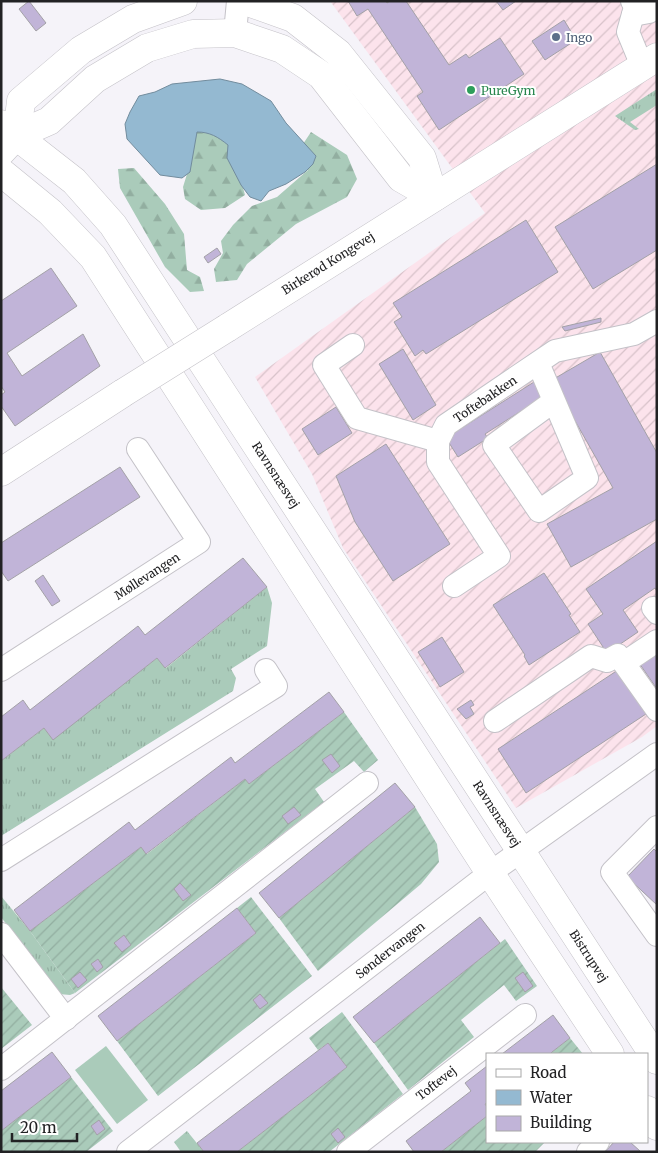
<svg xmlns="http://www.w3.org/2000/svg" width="658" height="1153" viewBox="0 0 658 1153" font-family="Merriweather,serif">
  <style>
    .industrial { fill: url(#industrial-furrows) }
    .grass { fill: url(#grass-tufts) }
    .forest { fill: url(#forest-firs) }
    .garden { fill: url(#garden-furrows) }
    .pitch { fill: #aacbba }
    .water { fill: #94b9d1; stroke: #728c9d }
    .building { fill: #c1b4d8; stroke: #a3a1a7 }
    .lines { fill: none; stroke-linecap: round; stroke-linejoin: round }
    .minor-casing { stroke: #c4c2c8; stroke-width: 24 }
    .major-casing { stroke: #c4c2c8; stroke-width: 29 }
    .minor { stroke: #fff; stroke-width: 22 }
    .major { stroke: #fff; stroke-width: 28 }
    .major-bridge-casing { stroke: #c4c2c8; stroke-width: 29; stroke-linecap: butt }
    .major-bridge { stroke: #fff; stroke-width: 28 }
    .service-dot { fill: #5c6f8a; stroke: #fff; stroke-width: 2 }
    .leisure-dot { fill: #2e9e5b; stroke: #fff; stroke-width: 2 }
    .labels { text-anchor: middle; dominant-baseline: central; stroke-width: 4; stroke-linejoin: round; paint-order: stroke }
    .service-label { font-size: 12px; fill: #4e5e75; stroke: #fff; text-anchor: start }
    .leisure-label { font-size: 12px; fill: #27864d; stroke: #fff; text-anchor: start }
    .street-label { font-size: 12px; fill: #222224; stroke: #fff }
  </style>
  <defs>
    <pattern id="industrial-furrows" width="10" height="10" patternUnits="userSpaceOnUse" patternTransform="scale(1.25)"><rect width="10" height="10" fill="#fce3ec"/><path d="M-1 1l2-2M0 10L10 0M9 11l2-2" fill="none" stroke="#d8c2ca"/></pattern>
    <pattern id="grass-tufts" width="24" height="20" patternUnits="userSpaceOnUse" patternTransform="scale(1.25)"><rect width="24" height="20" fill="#aacbba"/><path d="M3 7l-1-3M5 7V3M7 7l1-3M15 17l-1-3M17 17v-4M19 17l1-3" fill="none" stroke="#92aea0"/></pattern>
    <pattern id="forest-firs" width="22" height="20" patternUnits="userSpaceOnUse" patternTransform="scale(1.25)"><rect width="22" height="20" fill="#aacbba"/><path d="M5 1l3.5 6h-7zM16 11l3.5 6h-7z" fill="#92aea0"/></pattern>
    <pattern id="garden-furrows" width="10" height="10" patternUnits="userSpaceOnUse" patternTransform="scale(1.25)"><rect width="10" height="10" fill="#aacbba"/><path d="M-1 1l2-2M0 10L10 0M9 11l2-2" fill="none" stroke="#92aea0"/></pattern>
  </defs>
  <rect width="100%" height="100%" fill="#f5f3f9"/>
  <polygon class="industrial" points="330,1 657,1 657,726 642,737 516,808 343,548 312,474 255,377 485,213"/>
  <g class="grass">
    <polygon points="657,89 657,105 630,122 639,129 635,130 615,116"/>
    <polygon points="267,587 272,603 267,646 231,669 236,678 233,691 1,836 1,761 44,728 53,739 157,658 166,668"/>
    <polygon points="1,896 30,931 75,993 70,995 59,994 1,917"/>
    <polygon points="187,1131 204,1152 181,1152 174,1142"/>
  </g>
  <g class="forest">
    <polygon points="196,131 217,135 232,148 245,195 225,208 201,210 185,199 183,187 187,174"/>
    <polygon points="311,132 347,155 357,179 347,197 296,224 247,264 237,280 216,282 214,269 223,253 221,241 233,225 252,206 277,197 308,170 301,147"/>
    <polygon points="134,168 165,204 184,234 187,270 200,277 204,291 190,292 165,267 120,188 118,169"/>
  </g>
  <g class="garden">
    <polygon points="344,712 378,760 364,772 354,761 315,789 324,802 75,993 30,931 141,847 147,854 245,779 249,784"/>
    <polygon points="415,807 437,844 439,862 421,884 318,971 279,918"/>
    <polygon points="251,897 312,976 158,1096 117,1041 256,933 237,908"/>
    <polygon points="505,939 537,986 516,1001 504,985 461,1020 474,1037 408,1090 374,1043"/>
    <polygon points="1,987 32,1025 1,1049"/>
    <polygon points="342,1012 403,1094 329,1152 237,1152 347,1067 328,1043 318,1050 309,1038"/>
    <polygon points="570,1038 583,1054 550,1054 552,1052"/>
    <polygon points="71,1077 113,1131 86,1152 1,1152 1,1131"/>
    <polygon points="487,1116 487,1142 545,1142 535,1152 441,1152"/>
  </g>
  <polygon class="pitch" points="106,1046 148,1100 117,1124 75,1070"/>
  <path class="water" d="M220,79l22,5 29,17 15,22 30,33 -3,8 -8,8 -19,12 -17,7 -8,10 -11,-4 -9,-12 -14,-27 1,-13c-10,-8 -18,-13 -31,-13l-7,40 -8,6 -22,-3 -33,-36 -2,-15 5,-12 9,-16 16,-4 17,-8z"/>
  <g class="building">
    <polygon points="29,1 46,23 36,31 19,9"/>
    <polygon points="348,1 386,1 387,3 390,1 406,1 449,65 466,54 469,58 500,38 524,74 439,130 417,96 423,92 368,9 357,16"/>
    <polygon points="496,1 516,1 503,10"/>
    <polygon points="564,20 576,40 545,60 532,41"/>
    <polygon points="657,164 657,250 593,289 555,227"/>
    <polygon points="526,220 558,272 426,354 423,350 415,356 394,322 402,317 393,303"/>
    <polygon points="217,248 221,254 208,263 204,257"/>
    <polygon points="51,268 77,306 7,353 22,376 83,334 100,366 15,426 1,406 1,395 5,392 1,386 1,301"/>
    <polygon points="601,318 601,322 565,331 562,327"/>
    <polygon points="403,349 436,405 413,420 379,364"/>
    <polygon points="600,352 657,453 657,519 571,567 547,524 613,488 552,380"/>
    <polygon points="534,382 543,397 485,434 488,438 458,457 446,438"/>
    <polygon points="336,407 352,433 318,455 302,429"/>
    <polygon points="386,444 450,544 393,581 355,522 336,476"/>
    <polygon points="120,467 140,497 8,581 1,571 1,543"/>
    <polygon points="657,541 657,591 655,588 623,610 638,632 607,653 588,624 603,614 586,589"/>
    <polygon points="243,558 267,587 165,668 157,658 53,740 44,728 1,761 1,717 23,700 30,710 138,626 145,635"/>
    <polygon points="544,573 571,614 569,615 580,632 529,665 524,656 525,655 493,605"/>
    <polygon points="43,575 60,601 52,606 35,581"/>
    <polygon points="442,637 464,672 440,687 418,652"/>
    <polygon points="657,647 657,689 637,660"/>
    <polygon points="618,670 646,714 526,793 498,749"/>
    <polygon points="329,692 344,712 249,784 245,779 146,854 141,847 30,931 14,910 129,822 135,830 231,757 235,763"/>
    <polygon points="471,700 474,705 470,707 474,714 466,719 457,709"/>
    <polygon points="331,754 340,766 332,773 322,760"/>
    <polygon points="395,783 415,807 279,918 259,893"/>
    <polygon points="294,807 301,815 288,824 282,816"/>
    <polygon points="654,849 657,852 657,905 627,877"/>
    <polygon points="180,883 191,895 183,901 174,889"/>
    <polygon points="237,908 256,933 117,1041 98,1016"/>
    <polygon points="480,917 500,943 374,1043 353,1017"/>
    <polygon points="124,935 131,945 122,952 114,943"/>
    <polygon points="98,959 103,967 97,972 91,964"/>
    <polygon points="80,972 87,980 78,988 71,979"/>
    <polygon points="523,972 533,986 525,992 515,978"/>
    <polygon points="260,994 268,1003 260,1009 253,1000"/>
    <polygon points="553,1015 570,1038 552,1052 550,1054 502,1054"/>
    <polygon points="328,1043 347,1067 237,1152 204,1152 197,1143"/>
    <polygon points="52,1052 71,1077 1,1131 1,1091"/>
    <polygon points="487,1066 487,1103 485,1104 487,1107 487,1116 441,1152 414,1152 406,1141 471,1091 465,1083"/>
    <polygon points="99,1120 105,1129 97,1135 91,1126"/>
    <polygon points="338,1128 345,1137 338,1143 331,1134"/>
    <polygon points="614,1142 630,1142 640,1151 605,1152"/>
  </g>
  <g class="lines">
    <defs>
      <g id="minor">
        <polyline points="632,1 635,7 628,32 642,66"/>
        <polyline points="633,15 649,12 657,7"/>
        <polyline points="235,33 238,1"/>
        <polyline points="353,345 324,365 357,418 438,441"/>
        <polyline points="538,363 587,478 539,511 494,445 554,401"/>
        <polyline points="454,586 499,556 438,462 438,441 446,425 555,351 634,334 657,321"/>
        <polyline points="653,608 657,613"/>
        <polyline points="624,663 657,641"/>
        <polyline points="1,670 199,542 138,449"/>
        <polyline points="495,721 591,656 607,661 618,655 657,710"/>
        <polyline points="657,827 612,872 657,935"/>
        <polyline points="1,860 276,686 266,670"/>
        <polyline points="1,934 66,1019"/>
        <polyline points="1,1069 367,783"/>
        <polyline points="128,1152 490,873 657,754"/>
        <polyline points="348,1152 525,1015"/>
        <polyline points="588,1152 598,1142"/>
      </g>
      <g id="major">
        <polyline points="245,1 293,18 338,53 422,158 434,197"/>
        <polyline points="1,124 74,181 113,225 657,1060"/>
        <polyline points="17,135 21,101 81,50 133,19 183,1"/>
        <polyline points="1,152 17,135 49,121 95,79 147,48 193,34 235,33 282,49 321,75 401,178 434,197"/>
        <polyline points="1,172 50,212 93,257 490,873 610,1054"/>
        <polyline points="227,328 657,57"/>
        <polyline points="1,472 123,393"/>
        <polyline points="647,1110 657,1126"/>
      </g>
    </defs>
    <use href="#minor" class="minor-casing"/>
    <use href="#major" class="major-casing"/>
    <use href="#minor" class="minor"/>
    <use href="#major" class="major"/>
    <defs>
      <polyline id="major-bridge" points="123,393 227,328"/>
    </defs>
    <use href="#major-bridge" class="major-bridge-casing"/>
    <use href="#major-bridge" class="major-bridge"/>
  </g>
  <circle class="service-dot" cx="556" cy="37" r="5"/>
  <circle class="leisure-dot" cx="471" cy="90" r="5"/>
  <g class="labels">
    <g class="service-label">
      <text x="566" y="37">Ingo</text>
    </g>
    <g class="leisure-label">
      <text x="481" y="90">PureGym</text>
    </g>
    <g class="street-label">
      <text transform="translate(328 263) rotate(-32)">Birkerød Kongevej</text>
      <text transform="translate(485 399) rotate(-34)">Toftebakken</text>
      <text transform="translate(276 475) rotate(57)">Ravnsnæsvej</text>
      <text transform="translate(147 576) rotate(-33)">Møllevangen</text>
      <text transform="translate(497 814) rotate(57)">Ravnsnæsvej</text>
      <text transform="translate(390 950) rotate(-38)">Søndervangen</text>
      <text transform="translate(589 956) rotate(57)">Bistrupvej</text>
      <text transform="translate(436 1083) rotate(-38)">Toftevej</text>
    </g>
  </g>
  <rect width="658" height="1153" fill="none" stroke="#222224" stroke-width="5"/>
  <rect x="486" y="1053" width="162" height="90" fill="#ffffff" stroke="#a7a7a7"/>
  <rect x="496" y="1069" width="25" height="8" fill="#ffffff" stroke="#a7a7a7"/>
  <text x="530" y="1078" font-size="15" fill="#222224">Road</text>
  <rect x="496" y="1090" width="25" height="15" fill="#94b9d1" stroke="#a7a7a7"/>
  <text x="530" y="1103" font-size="15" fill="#222224">Water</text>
  <rect x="496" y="1116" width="25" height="15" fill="#c1b4d8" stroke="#a7a7a7"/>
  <text x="530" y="1128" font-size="15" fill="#222224">Building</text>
  <path d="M12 1133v8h65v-8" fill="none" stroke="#222224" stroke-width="2.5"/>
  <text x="20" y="1133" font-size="15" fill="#222224" stroke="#ffffff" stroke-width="4" paint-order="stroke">20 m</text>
</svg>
